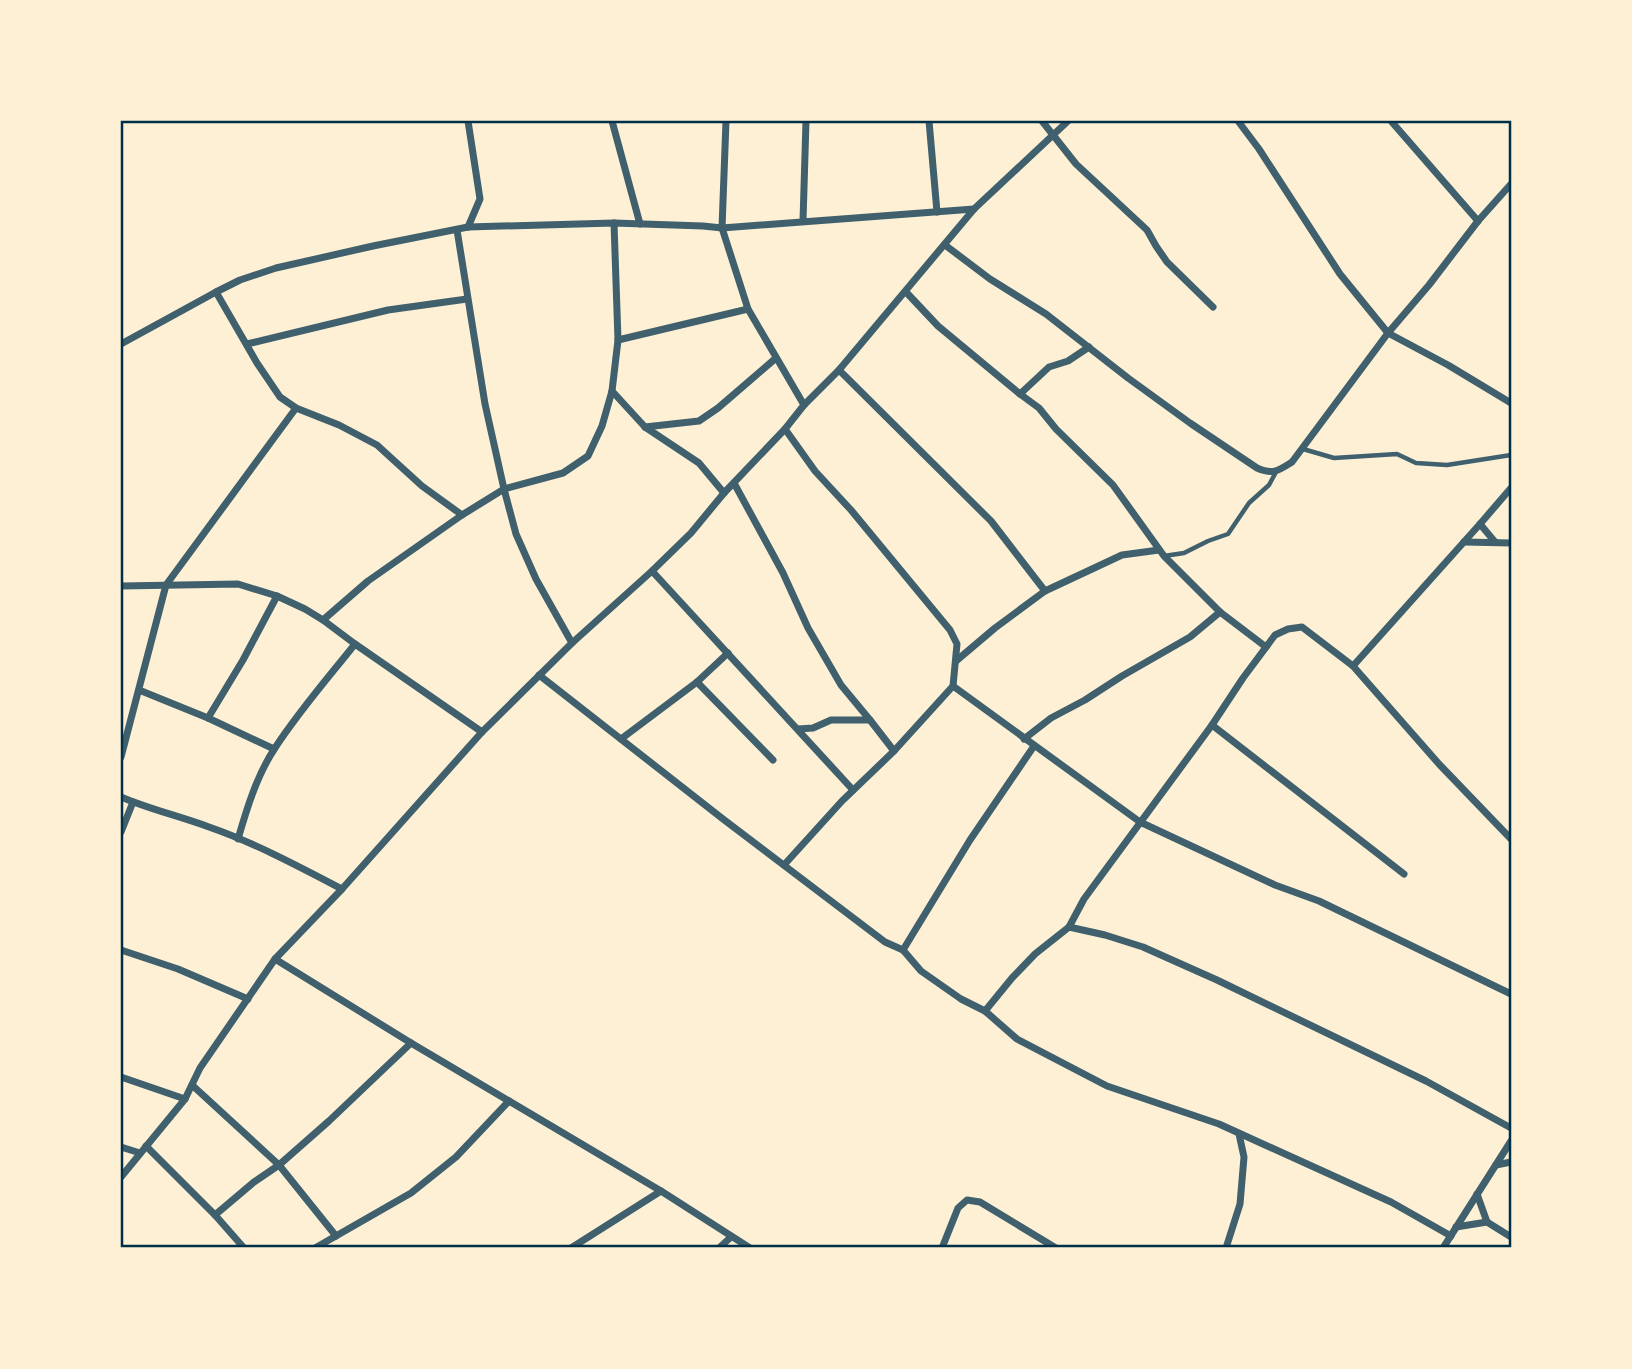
<svg xmlns="http://www.w3.org/2000/svg" width="1632" height="1369" viewBox="0 0 1632 1369" font-family="Arial,sans-serif">
  <style>
    .lines { fill: none; stroke-linecap: round; stroke-linejoin: round }
    .service { stroke: #3f606c; stroke-width: 4.5 }
    .minor { stroke: #3f606c; stroke-width: 7 }
    .neatline { fill: none; stroke: #003049; stroke-width: 2.5 }
  </style>
  <rect width="100%" height="100%" fill="#fdf0d5"/>
  <g class="lines">
    <g class="service">
      <polyline points="1303,449 1334,458 1397,454 1416,463 1447,465 1511,455"/>
      <polyline points="1164,556 1184,553 1208,541 1228,534 1249,503 1269,485 1276,472"/>
    </g>
    <g class="minor">
      <polyline points="468,121 480,199 468,227"/>
      <polyline points="612,121 640,224"/>
      <polyline points="726,121 722,228 748,309 804,405"/>
      <polyline points="929,121 937,212"/>
      <polyline points="1042,121 1076,164 1147,230 1156,246 1167,262 1213,307"/>
      <polyline points="1238,121 1259,149 1340,274 1388,333 1448,365 1511,403"/>
      <polyline points="1391,121 1478,221"/>
      <polyline points="803,221 806,121"/>
      <polyline points="457,230 485,404 504,489 516,534 536,579 572,643"/>
      <path d="M945,245l45,34 56,35 82,64 62,45 67,45c16,7 21,3 35,-6l96,-129 41,-48 49,-64 33,-37"/>
      <polyline points="216,292 257,363 280,397 296,408 339,425 377,445 422,486 462,515"/>
      <polyline points="906,292 938,326 1020,394 1039,408 1056,429 1113,485 1164,556 1220,612 1266,647"/>
      <polyline points="618,340 748,309"/>
      <polyline points="121,344 216,292 240,280 276,268 373,246 468,227 614,223 703,226 722,228 974,209"/>
      <polyline points="247,344 388,310 467,299"/>
      <polyline points="839,370 991,521 1045,591"/>
      <polyline points="612,391 645,427 699,463 724,493"/>
      <polyline points="1020,394 1049,367 1068,361 1089,347"/>
      <polyline points="645,427 699,421 718,408 776,358"/>
      <polyline points="785,429 815,471 851,510 950,630 957,644 953,686 1140,822 1275,885 1319,901 1511,994"/>
      <polyline points="734,483 783,573 808,628 841,685 870,720 831,720 813,728 798,729"/>
      <polyline points="1480,524 1495,542"/>
      <polyline points="1464,542 1511,543"/>
      <polyline points="652,571 853,790"/>
      <polyline points="121,586 238,584 277,596 305,609 323,620 355,644 482,732"/>
      <polyline points="323,620 368,581 462,515 504,489 563,473 588,456 602,426 612,391 618,340 614,223"/>
      <polyline points="956,661 995,628 1045,591 1122,555 1159,550"/>
      <polyline points="1353,666 1480,524 1511,488"/>
      <polyline points="539,675 723,819 885,942 903,950 921,971 961,999 985,1011 1017,1039 1107,1086 1219,1124 1391,1202 1451,1236"/>
      <polyline points="697,682 773,760"/>
      <polyline points="139,690 208,718 274,749"/>
      <polyline points="208,718 243,660 277,596"/>
      <polyline points="870,720 894,751"/>
      <polyline points="1212,725 1404,874"/>
      <polyline points="621,739 697,682 728,653"/>
      <polyline points="1024,739 1051,718 1085,700 1122,676 1190,637 1220,612"/>
      <polyline points="121,757 166,585 296,408"/>
      <path d="M121,797c28,12 58,19 88,30 46,16 89,39 133,62"/>
      <polyline points="121,832 133,802"/>
      <path d="M238,839c9,-31 19,-64 37,-91 24,-37 53,-70 80,-104"/>
      <polyline points="784,865 842,801 894,751 953,686"/>
      <polyline points="1069,927 1105,935 1143,947 1217,980 1426,1081 1511,1128"/>
      <polyline points="121,950 178,969 248,999"/>
      <polyline points="903,950 970,840 1034,746"/>
      <polyline points="275,959 411,1043 661,1191 750,1248"/>
      <polyline points="985,1011 1012,978 1035,954 1069,927 1084,899 1212,725 1243,678 1275,635 1288,629 1302,627 1353,666 1439,764 1511,839"/>
      <polyline points="121,1077 185,1099"/>
      <polyline points="192,1085 279,1165 336,1236"/>
      <polyline points="146,1146 215,1215 244,1248"/>
      <polyline points="121,1147 140,1153"/>
      <polyline points="1496,1165 1511,1162"/>
      <polyline points="121,1177 185,1099 200,1068 275,959 342,889 482,732 572,643 652,571 691,533 724,493 785,429 804,405 839,370 974,209 1068,121"/>
      <polyline points="1477,1194 1487,1222 1511,1237"/>
      <polyline points="215,1215 254,1182 279,1165 329,1121 411,1043"/>
      <polyline points="1456,1227 1487,1222"/>
      <polyline points="315,1248 411,1193 456,1157 509,1101"/>
      <polyline points="571,1248 661,1191"/>
      <polyline points="719,1248 731,1237"/>
      <polyline points="942,1248 958,1208 967,1200 980,1202 1056,1248"/>
      <polyline points="1226,1248 1240,1204 1244,1157 1239,1134"/>
      <polyline points="1443,1248 1511,1141"/>
    </g>
  </g>
  <rect width="1632" height="1369" fill="none" stroke="#fdf0d5" stroke-width="245"/>
  <rect x="122" y="122" width="1388" height="1124" class="neatline"/>
</svg>
